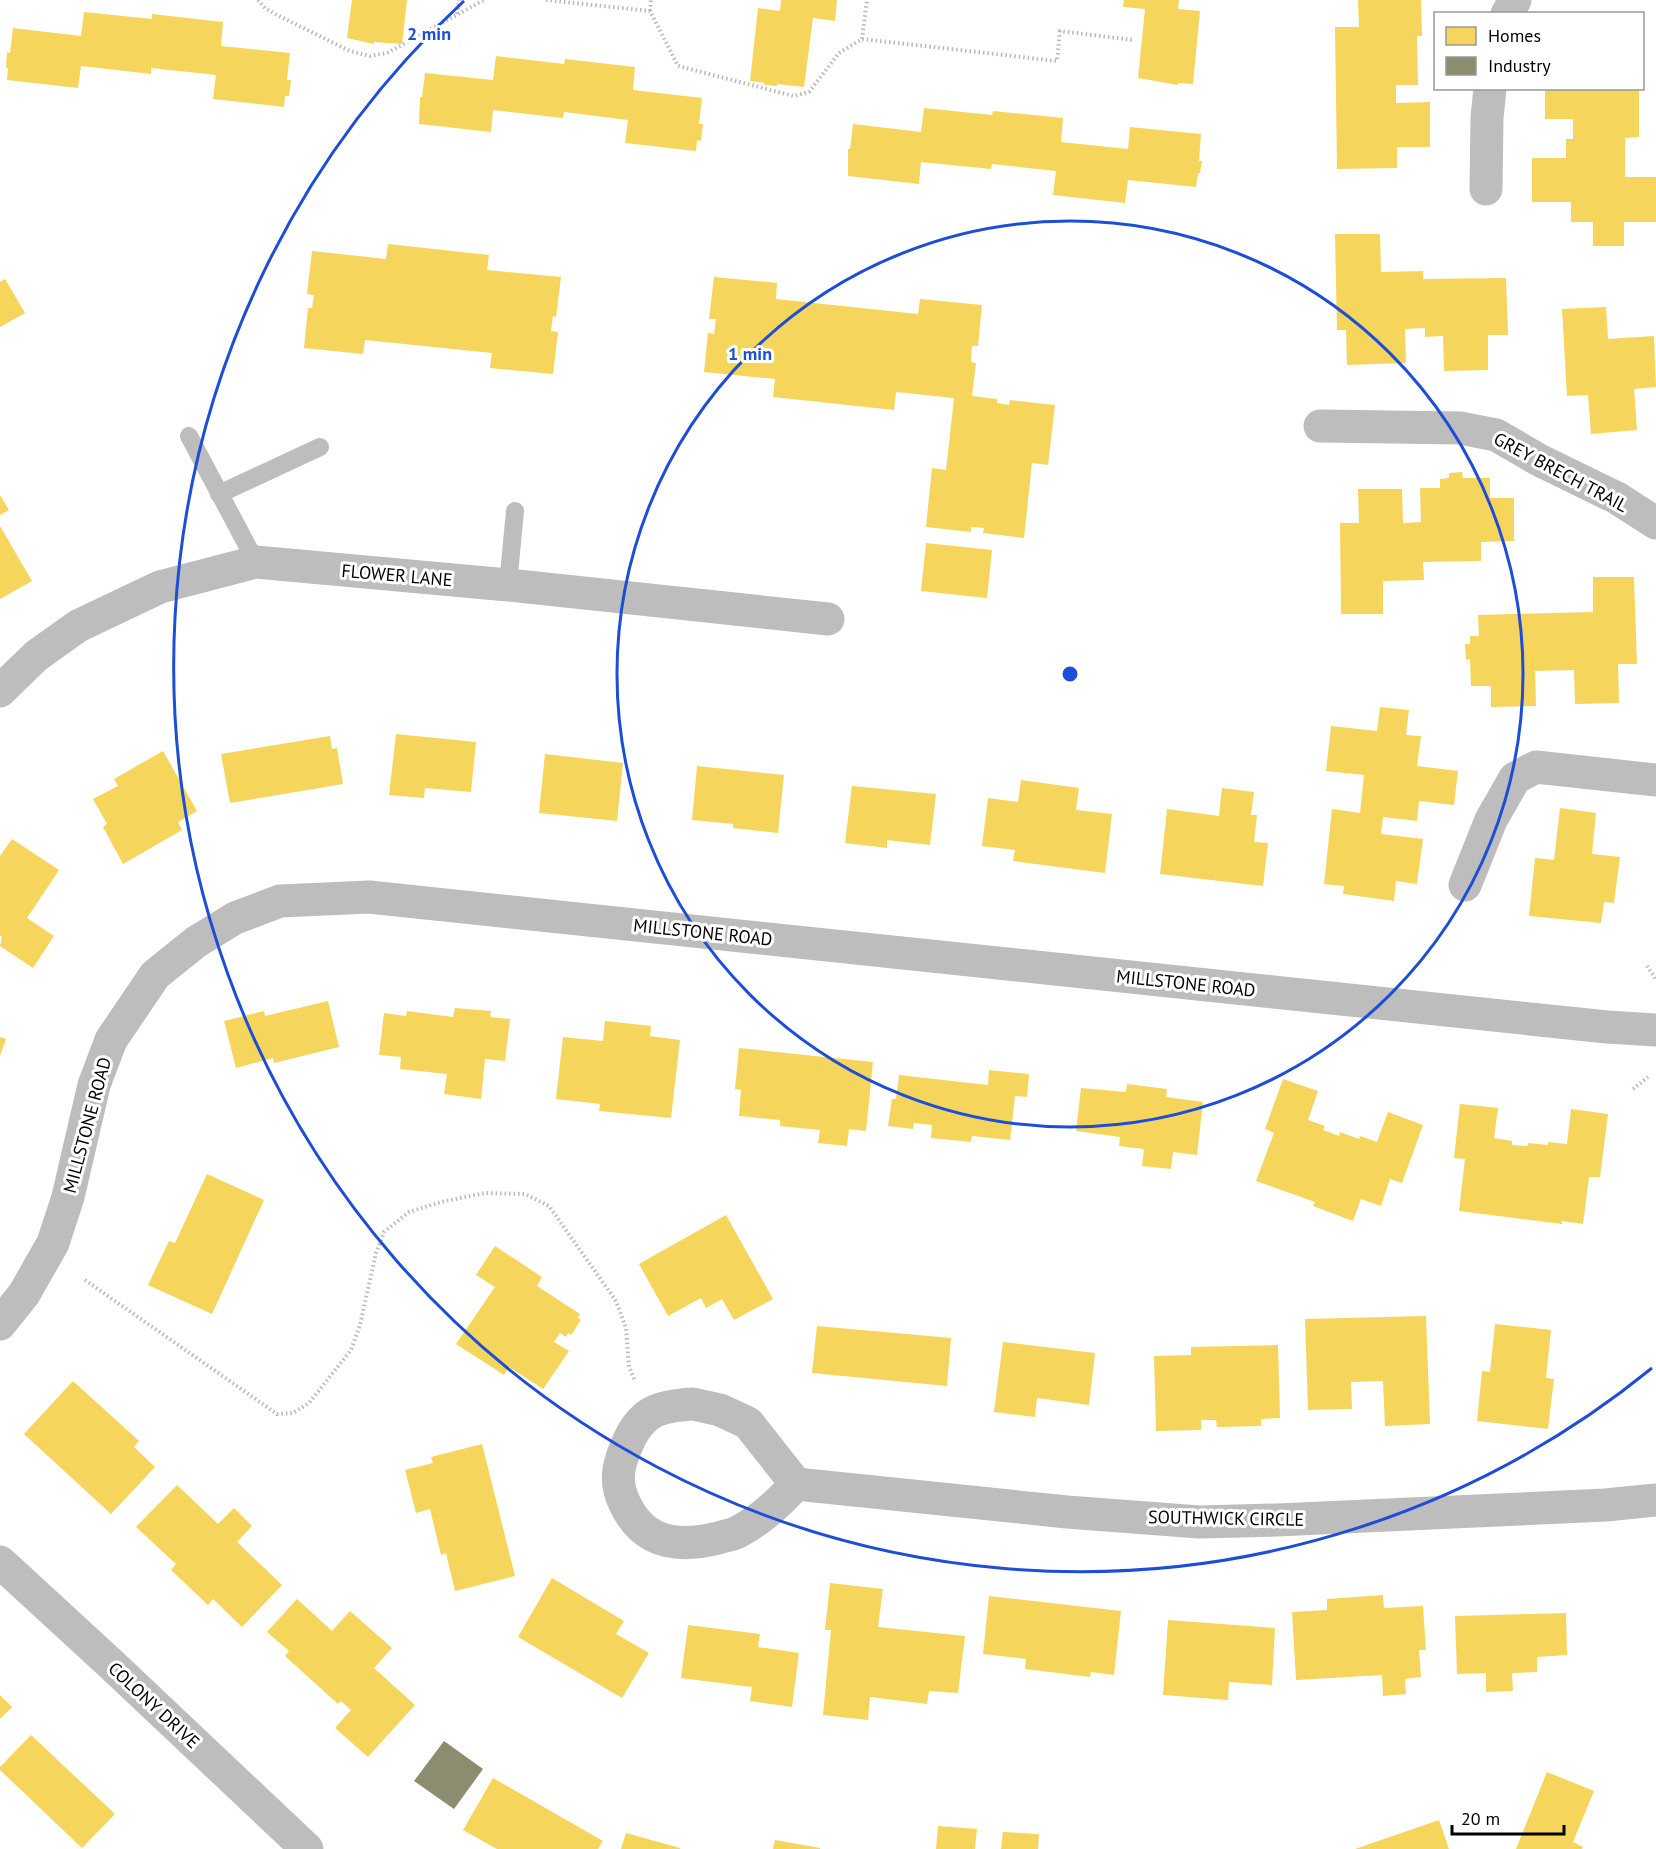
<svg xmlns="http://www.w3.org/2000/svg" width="1656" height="1849" viewBox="0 0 1656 1849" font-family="'PT Sans',sans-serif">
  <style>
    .homes { fill: #f6d55c }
    .industry { fill: #8c8c6e }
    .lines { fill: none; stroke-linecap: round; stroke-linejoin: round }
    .path { stroke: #b8b8b8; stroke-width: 4; stroke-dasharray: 1.5 3; stroke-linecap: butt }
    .lane { stroke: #bdbdbd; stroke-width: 18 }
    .street { stroke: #bdbdbd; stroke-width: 33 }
    .ring { fill: none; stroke: #1d4ed8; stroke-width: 3 }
    .labels { text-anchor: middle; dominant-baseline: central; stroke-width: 6; stroke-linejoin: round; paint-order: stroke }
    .street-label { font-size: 18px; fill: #000; stroke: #fff }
    .centre { fill: #1d4ed8; stroke: #fff; stroke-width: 3 }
    .ring-label { font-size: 18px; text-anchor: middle; font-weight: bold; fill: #1d4ed8; stroke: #fff; stroke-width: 6; stroke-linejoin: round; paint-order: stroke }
  </style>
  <rect width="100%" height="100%" fill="#fff"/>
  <g class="homes">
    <polygon points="352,0 407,0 402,44 374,42 374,44 347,38"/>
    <polygon points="781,0 837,0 835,21 813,18 804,87 777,84 777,86 764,85 765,83 750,81 758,8 780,11"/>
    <polygon points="1124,0 1179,0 1178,9 1200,11 1193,84 1178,83 1178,85 1138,78 1145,9 1123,7"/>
    <polygon points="1358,0 1421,0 1422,36 1417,36 1418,85 1396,85 1396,103 1430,102 1430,147 1397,147 1397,168 1337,169 1335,27 1359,27"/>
    <polygon points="84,12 152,19 152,14 223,22 221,46 290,53 287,80 291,80 289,96 285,96 284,107 213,99 216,75 151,68 151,74 81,66 78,88 7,80 8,68 6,68 7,52 10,53 13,28 81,36"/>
    <polygon points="496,56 564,64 565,59 635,67 633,90 702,98 699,124 703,124 701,141 697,140 696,151 625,143 628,120 564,112 563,118 493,110 491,132 419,124 420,97 422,97 425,73 493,80"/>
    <polygon points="1545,88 1639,88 1639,137 1625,138 1625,177 1656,177 1656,222 1624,222 1624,246 1593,246 1593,222 1571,222 1571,202 1532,202 1532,158 1566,158 1566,139 1573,139 1573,119 1545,119"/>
    <polygon points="924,108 992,115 993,111 1063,118 1061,142 1128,149 1130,127 1201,134 1199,161 1202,161 1200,173 1198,173 1196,187 1128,180 1125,203 1053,195 1056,171 992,164 991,169 921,162 919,184 848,176 848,149 850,149 853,124 921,132"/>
    <polygon points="1335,234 1380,234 1381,272 1423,271 1423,279 1506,278 1508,335 1488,335 1488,370 1444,371 1443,336 1425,337 1425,328 1405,329 1406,363 1347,365 1346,330 1337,330"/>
    <polygon points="388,244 489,255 487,270 561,277 556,317 553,316 551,331 558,332 553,374 490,368 492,353 365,340 363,354 304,348 308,308 312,308 314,295 307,294 312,251 386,259"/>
    <polygon points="714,277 777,283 776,299 918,314 920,299 982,305 978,346 972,346 971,362 976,363 972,396 997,399 997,403 1009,405 1010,400 1055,405 1048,465 1032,463 1024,538 983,533 984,528 971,527 971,532 926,527 932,468 946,470 954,398 896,392 894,410 773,397 775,379 704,372 708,333 714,334 716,319 709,319"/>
    <polygon points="5,279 25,313 0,327 0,282"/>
    <polygon points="1606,307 1608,339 1654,336 1656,387 1634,389 1637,430 1591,434 1588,395 1567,396 1562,309"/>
    <polygon points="1462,472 1463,478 1490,478 1490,498 1514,498 1514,541 1481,542 1481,561 1423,562 1424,580 1383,581 1383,614 1341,614 1340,523 1359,523 1358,489 1402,489 1403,523 1421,522 1420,488 1440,488 1440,479 1449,478 1449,473"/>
    <polygon points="0,495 9,510 0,515"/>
    <polygon points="0,526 32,581 0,599"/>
    <polygon points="926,543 992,550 987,598 921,591"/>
    <polygon points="1593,577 1634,577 1637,664 1618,664 1619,703 1575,704 1574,670 1535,671 1536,706 1491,707 1491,686 1471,686 1470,659 1466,660 1465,644 1470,644 1470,636 1479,636 1478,615 1593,612"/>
    <polygon points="1380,707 1409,710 1406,735 1421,736 1417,766 1458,771 1454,805 1419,801 1417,821 1383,817 1381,834 1423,839 1417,884 1396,881 1394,901 1343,894 1344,886 1324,884 1332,809 1360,813 1364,775 1326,771 1331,726 1377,731"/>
    <polygon points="396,734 476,742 471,792 425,788 424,798 389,795"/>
    <polygon points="330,736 332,749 337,748 343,784 230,803 221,754"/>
    <polygon points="163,751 197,811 178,822 182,830 123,864 103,827 107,824 93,799 118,786 114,779"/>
    <polygon points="545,754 623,763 617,821 539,813"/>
    <polygon points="697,766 784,775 778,833 733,828 733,824 692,820"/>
    <polygon points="1021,780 1079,788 1076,810 1112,814 1105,873 1013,861 1015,850 982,846 988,798 1018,802"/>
    <polygon points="852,786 936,794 930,845 887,840 887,848 845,843"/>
    <polygon points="1222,788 1254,792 1251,815 1257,815 1254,842 1268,843 1263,886 1160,874 1167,809 1219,816"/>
    <polygon points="1560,808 1596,813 1592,854 1620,857 1614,903 1604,902 1601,923 1529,916 1535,858 1554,860"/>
    <polygon points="12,839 59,870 27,918 54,936 33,968 0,946 2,937 0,935 0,856"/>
    <polygon points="328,1001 339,1047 274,1063 273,1058 236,1068 224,1021 264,1011 265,1016"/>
    <polygon points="455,1008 491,1011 490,1017 510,1019 505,1061 485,1059 481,1099 444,1094 447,1074 400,1069 401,1057 379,1055 384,1013 406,1016 407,1011 453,1017"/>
    <polygon points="605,1021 651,1026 650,1036 680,1040 671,1118 599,1111 600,1104 556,1099 563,1037 603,1041"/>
    <polygon points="0,1037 6,1039 0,1056"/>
    <polygon points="739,1048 873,1062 866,1131 849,1129 847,1146 818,1143 820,1130 780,1126 780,1120 739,1116 741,1090 735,1089"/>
    <polygon points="989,1070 1029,1074 1027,1097 1015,1096 1010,1140 972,1136 971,1142 931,1138 932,1125 914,1123 913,1129 888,1126 892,1099 896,1099 899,1075 988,1085"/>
    <polygon points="1283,1079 1318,1091 1308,1120 1325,1126 1323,1130 1339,1136 1340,1132 1359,1139 1360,1136 1377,1142 1388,1112 1423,1125 1402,1183 1390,1179 1381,1206 1361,1199 1353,1221 1313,1206 1315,1202 1256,1181 1274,1133 1265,1129"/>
    <polygon points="1127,1084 1167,1089 1166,1097 1203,1102 1197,1155 1173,1152 1171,1169 1142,1166 1144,1149 1119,1146 1120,1137 1076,1131 1081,1088 1126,1092"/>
    <polygon points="1460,1104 1498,1108 1494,1138 1512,1141 1512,1145 1528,1146 1528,1143 1548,1145 1548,1142 1567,1144 1571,1109 1608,1114 1600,1177 1589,1177 1583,1224 1562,1221 1562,1224 1459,1211 1465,1159 1454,1158"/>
    <polygon points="207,1174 264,1200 212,1314 148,1285 169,1241 175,1243"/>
    <polygon points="726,1215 773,1299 734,1320 722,1299 706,1308 701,1298 668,1316 639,1264"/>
    <polygon points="495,1246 542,1277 537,1286 580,1314 578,1318 581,1320 571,1335 568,1333 566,1337 560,1333 554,1342 569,1351 543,1389 509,1367 504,1375 456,1344 495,1287 476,1275"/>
    <polygon points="1426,1316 1430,1424 1385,1426 1383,1381 1351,1382 1352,1409 1308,1410 1305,1319"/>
    <polygon points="1495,1324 1551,1330 1546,1378 1554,1379 1548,1429 1477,1421 1482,1371 1490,1372"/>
    <polygon points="817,1326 951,1338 947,1386 812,1373"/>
    <polygon points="1003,1342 1095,1353 1089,1405 1037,1398 1035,1417 994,1412"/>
    <polygon points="1278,1345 1280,1418 1261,1419 1261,1426 1217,1427 1216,1420 1201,1420 1201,1430 1156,1431 1154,1356 1191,1355 1191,1347"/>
    <polygon points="73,1381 139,1441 134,1447 155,1467 111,1514 24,1434"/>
    <polygon points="482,1444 515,1576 455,1591 446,1553 441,1555 430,1509 416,1513 405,1470 433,1463 431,1457"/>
    <polygon points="177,1485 218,1524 234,1508 252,1526 237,1542 282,1585 242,1627 213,1599 208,1605 171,1570 176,1564 136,1527"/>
    <polygon points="552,1578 624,1621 616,1634 649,1653 622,1698 518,1637"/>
    <polygon points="830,1583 883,1589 878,1627 965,1636 958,1693 929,1691 927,1704 870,1697 868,1720 823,1715 831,1630 825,1630"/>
    <polygon points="1383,1595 1384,1608 1423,1606 1426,1650 1419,1650 1421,1677 1405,1679 1406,1694 1383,1696 1382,1675 1296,1680 1292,1612 1327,1610 1327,1599"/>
    <polygon points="989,1596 1121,1611 1114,1675 1091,1672 1090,1677 1025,1669 1026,1659 983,1654"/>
    <polygon points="297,1599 332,1631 350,1611 392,1648 374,1668 415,1705 368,1757 335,1728 351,1710 341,1701 338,1704 285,1656 289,1651 267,1632"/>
    <polygon points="1566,1613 1567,1655 1537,1657 1537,1672 1512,1673 1513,1691 1486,1692 1486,1673 1457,1674 1455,1616"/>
    <polygon points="1168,1620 1275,1628 1272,1685 1229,1682 1228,1700 1163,1695"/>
    <polygon points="688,1625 760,1634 758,1647 799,1653 792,1707 750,1701 752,1687 681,1678"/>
    <polygon points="0,1695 12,1707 0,1719"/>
    <polygon points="31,1735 115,1814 82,1848 0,1770 0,1767"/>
    <polygon points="1547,1772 1594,1791 1573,1842 1583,1847 1582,1849 1516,1849"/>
    <polygon points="493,1778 603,1841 598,1849 497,1849 463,1830"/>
    <polygon points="1439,1820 1449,1849 1355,1849"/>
    <polygon points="938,1826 977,1829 975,1849 936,1849"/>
    <polygon points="1003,1832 1039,1834 1038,1849 1001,1849"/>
    <polygon points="626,1833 680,1848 680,1849 621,1849"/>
    <polygon points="775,1840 820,1848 820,1849 773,1849"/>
  </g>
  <polygon class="industry" points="444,1741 483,1769 454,1809 414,1781"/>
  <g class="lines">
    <g class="path">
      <polyline points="258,0 265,8 277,15 350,51 370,56 387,53 484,0"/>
      <polyline points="546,0 650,11 678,66 794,96 809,92 839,53 862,39 1057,61 1060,31 1133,40"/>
      <polyline points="650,11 651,0"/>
      <polyline points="457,14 459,0"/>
      <polyline points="862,39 867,0"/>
      <polyline points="1647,966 1656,979"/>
      <polyline points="1633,1089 1648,1077"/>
      <polyline points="85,1280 277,1414 293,1413 309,1403 351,1350 360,1325 376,1253 384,1232 409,1212 441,1202 485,1193 525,1194 549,1206 616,1301 626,1328 629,1367 635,1381"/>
    </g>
    <g class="lane">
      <polyline points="189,436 256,562"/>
      <polyline points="219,494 320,447"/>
      <polyline points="508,585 515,511"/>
    </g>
    <g class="street">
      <polyline points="1507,14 1515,0"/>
      <polyline points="1486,189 1487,118 1490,88"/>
      <polyline points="1320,426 1460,428 1496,435 1539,460 1617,498 1656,523"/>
      <polyline points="0,691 36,656 78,626 160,587 256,562 508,585 828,619"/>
      <polyline points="1465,885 1491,820 1515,778 1536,767 1656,780"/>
      <polyline points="0,1324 24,1294 53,1243 68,1197 94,1085 111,1040 155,975 196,942 235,918 280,901 369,897 1607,1027 1656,1030"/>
      <path d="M693,1404l27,6 28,13 48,61c-17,19 -36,37 -60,49 -5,2 -12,3 -18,5 -39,10 -74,6 -93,-34 -10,-20 -8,-36 1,-57 14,-35 31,-41 67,-43z"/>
      <polyline points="796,1484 1067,1512 1199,1522 1277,1520 1606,1505 1656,1500"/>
      <polyline points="0,1562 112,1665 307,1849"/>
    </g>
  </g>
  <g class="ring">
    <circle cx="1070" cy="674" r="453"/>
    <path d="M1652 1368A906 906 0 0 1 464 1"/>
  </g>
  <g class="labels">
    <g class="street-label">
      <text transform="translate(1561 472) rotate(28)">GREY BRECH TRAIL</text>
      <text transform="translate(397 575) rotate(5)">FLOWER LANE</text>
      <text transform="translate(703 932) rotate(6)">MILLSTONE ROAD</text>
      <text transform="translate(1186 983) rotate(6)">MILLSTONE ROAD</text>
      <text transform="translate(87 1125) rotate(-75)">MILLSTONE ROAD</text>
      <text transform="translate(1226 1518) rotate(1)">SOUTHWICK CIRCLE</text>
      <text transform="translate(154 1705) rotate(43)">COLONY DRIVE</text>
    </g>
  </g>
  <circle cx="1070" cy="674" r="9" class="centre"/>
  <g class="ring-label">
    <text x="429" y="40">2 min</text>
    <text x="750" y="360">1 min</text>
  </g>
  <rect x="1434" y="12" width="210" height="78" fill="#ffffff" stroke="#999999" stroke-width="1.5"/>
  <rect x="1446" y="27" width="30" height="18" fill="#f6d55c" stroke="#999999" stroke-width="1.5"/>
  <text x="1488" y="42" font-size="18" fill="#000000">Homes</text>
  <rect x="1446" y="57" width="30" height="18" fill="#8c8c6e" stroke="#999999" stroke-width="1.5"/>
  <text x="1488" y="72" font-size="18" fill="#000000">Industry</text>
  <path d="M1452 1825v9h112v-9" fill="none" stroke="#000000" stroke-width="3"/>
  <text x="1461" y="1825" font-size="18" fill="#000000" stroke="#ffffff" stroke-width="4.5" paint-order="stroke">20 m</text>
</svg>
